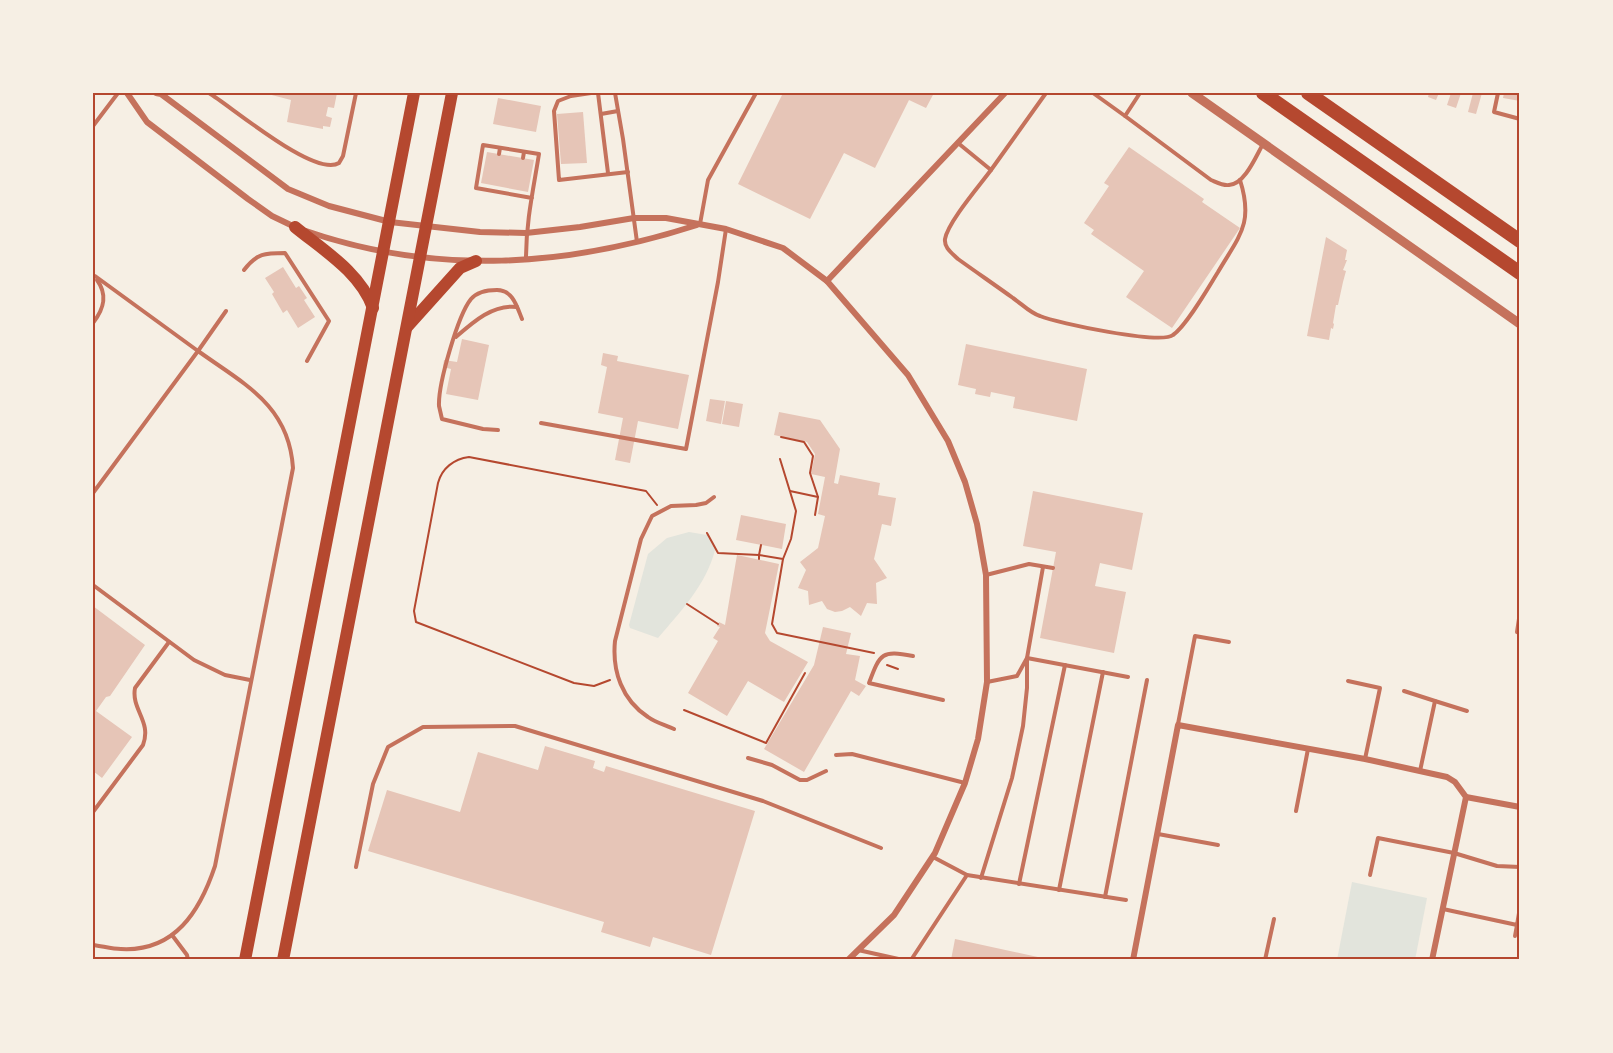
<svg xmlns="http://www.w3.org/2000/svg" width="1613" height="1053" viewBox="0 0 1613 1053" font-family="'Space Grotesk',sans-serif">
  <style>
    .green { fill: #e2e4dc }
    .building { fill: #e6c5b7 }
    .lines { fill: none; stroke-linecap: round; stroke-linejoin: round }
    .path { stroke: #b5482f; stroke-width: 2 }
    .service { stroke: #c5725c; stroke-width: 4 }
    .minor { stroke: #c5725c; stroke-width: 6 }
    .tertiary { stroke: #c5725c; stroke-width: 9 }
    .primary { stroke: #b5482f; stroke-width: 12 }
    .motorway { stroke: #b5482f; stroke-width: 14 }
    .neatline { fill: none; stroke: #b5482f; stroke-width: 2 }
  </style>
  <rect width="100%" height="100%" fill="#f6efe4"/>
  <g class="green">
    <path d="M689,532l18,3 8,15c-9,35 -34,61 -57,88l-28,-10 -1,-3 19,-71 19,-16z"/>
    <polygon points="1352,882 1427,898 1415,960 1337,960"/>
  </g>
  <g class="building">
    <polygon points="264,93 337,93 334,108 328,107 326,116 332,118 330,127 323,126 323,129 287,122 291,100"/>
    <polygon points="783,93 934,93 926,108 909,100 875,168 844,153 810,219 738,184"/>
    <polygon points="1429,93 1439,93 1436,100 1428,97"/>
    <polygon points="1451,93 1461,93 1456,108 1447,105"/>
    <polygon points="1473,93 1482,93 1476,114 1468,112"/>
    <polygon points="1504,93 1520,93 1520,101 1503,98"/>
    <polygon points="498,98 541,106 536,132 493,124"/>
    <polygon points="583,112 587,163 561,164 557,114"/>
    <polygon points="1129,147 1204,199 1202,202 1240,228 1172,328 1126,297 1144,271 1091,234 1094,230 1084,223 1109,186 1104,183"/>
    <polygon points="487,152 534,160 528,192 481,183"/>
    <polygon points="1326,237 1347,250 1345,260 1347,260 1343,270 1346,271 1343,282 1338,305 1336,305 1333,323 1334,324 1333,329 1331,328 1329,340 1307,336"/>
    <polygon points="283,267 296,288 299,286 307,298 304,300 315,317 298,328 287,310 283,313 272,294 274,292 265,278"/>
    <polygon points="462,339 489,345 478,400 446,394 451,369 443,367 444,360 457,362"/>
    <polygon points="966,344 1087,369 1077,421 1013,408 1015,397 991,392 990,397 975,394 976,389 958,385"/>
    <polygon points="603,353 618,356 617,361 689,375 678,429 638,421 630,463 615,460 623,418 598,413 607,367 601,365"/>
    <polygon points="710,399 725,401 721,424 706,421"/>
    <polygon points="726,401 743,404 739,427 722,424"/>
    <polygon points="779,412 820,420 840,449 834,483 838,484 840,475 880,483 878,495 896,498 891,526 882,524 874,559 887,578 876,583 877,604 867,603 861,616 850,607 842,611 835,612 827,609 822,601 809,605 808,591 798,588 806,570 800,562 818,548 825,516 818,514 825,477 811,474 815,454 807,442 774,435"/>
    <polygon points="1033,491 1143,513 1132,570 1100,563 1095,586 1126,592 1114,653 1040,638 1056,552 1023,546"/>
    <polygon points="741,515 786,524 782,549 736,540"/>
    <polygon points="737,555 779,564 765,633 770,641 808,662 784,702 748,681 727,716 688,693 718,641 713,638 720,627 717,626 719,622 725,625"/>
    <polygon points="93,606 145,645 110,696 106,697 96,711 132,737 102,778 93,771"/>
    <polygon points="823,627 851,633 846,654 860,656 855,680 866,686 859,696 851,691 804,772 764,749 814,665"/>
    <polygon points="545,746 595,761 593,768 604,772 606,766 755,811 711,955 653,937 650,947 601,932 604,922 368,851 387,790 460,812 478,752 538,770"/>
    <polygon points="955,939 1047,959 1047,960 951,960"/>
  </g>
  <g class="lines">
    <g class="path">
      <polyline points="781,437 804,442 813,456 810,473 818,497"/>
      <polyline points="780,459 796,511 791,539 783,559"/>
      <polyline points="790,491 818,497 815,515"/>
      <polyline points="707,533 718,553 759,555 761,545"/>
      <polyline points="759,559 759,555 783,559 772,624 777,633 874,653"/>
      <polyline points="687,604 718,624"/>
      <polyline points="887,665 898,669"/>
      <path d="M610,680l-16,6 -20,-3 -158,-61 -2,-11 24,-128c4,-15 16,-24 31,-26l177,34 11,14"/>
      <polyline points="684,710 766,743 805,673"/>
    </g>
    <g class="service">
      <path d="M209,93c23,14 106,85 130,70l4,-7 13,-63"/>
      <polyline points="591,93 571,96 558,101 554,111 559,180 628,172"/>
      <polyline points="598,93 608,173"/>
      <polyline points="615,93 623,139 637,242"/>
      <polyline points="1093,93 1125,116"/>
      <path d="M1140,93l-15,23 86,64c5,2 12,6 18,5 16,-1 27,-29 34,-41"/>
      <polyline points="1498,93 1494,112 1520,119"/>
      <polyline points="601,114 618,111"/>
      <polyline points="93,126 118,93"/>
      <polyline points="958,143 991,170 1046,93"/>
      <polyline points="499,154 500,148"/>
      <polyline points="523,158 524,152"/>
      <path d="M991,170c-11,15 -43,52 -46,69 -1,9 7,14 13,20 18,13 37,26 55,39 9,6 17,15 27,18 17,7 121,29 133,19 14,-10 35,-47 45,-63 21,-36 36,-48 22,-92"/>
      <polyline points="700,224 708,180 756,93"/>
      <path d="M526,259c0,-37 7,-68 13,-105l-56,-9 -7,43 56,10"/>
      <path d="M244,270c13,-17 21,-17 41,-17l44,68 -22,40"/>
      <path d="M93,323c11,-14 15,-28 4,-43"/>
      <path d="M456,337c17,-15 37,-33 61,-30"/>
      <polyline points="541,423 686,449 718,282 726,229"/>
      <path d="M498,430l-15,-1 -41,-10c-1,-4 -2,-9 -3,-13 -1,-22 19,-91 32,-107 6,-7 17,-9 26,-9 16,0 20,17 25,29"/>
      <polyline points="93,493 198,351 95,276"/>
      <polyline points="986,575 1029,564 1053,568"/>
      <polyline points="93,585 194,660 225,675 250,680"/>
      <polyline points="1520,612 1517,632 1520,633"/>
      <path d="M913,656c-31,-6 -33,-3 -44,27l74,17"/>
      <polyline points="1348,681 1380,688 1365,759"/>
      <polyline points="987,682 1017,676 1027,658 1128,677"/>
      <polyline points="1404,691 1435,701 1420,771"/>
      <polyline points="1435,701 1467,711"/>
      <polyline points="1178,724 1195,636 1229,642"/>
      <path d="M674,729c-8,-4 -18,-6 -26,-12 -26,-17 -36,-46 -33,-76l26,-102 11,-23 19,-10 25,-1 10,-2 8,-6"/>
      <polyline points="836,755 852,754 965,783"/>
      <polyline points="748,758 772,765 800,780 807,780 826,771"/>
      <polyline points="1296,811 1308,749"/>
      <path d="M93,812l50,-67c9,-24 -12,-35 -8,-57l34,-46"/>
      <polyline points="1158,834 1218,845"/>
      <polyline points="933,857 967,875"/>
      <polyline points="356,867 373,784 388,747 423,727 515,726 763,801 881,848"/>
      <polyline points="1370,875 1378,838 1454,853 1497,866 1520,867"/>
      <polyline points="981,878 1012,778 1023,726 1027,688 1027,658 1043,567"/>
      <polyline points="1019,884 1065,665"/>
      <polyline points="1059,890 1103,672"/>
      <polyline points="1105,897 1147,680"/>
      <polyline points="1443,909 1517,925 1519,913"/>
      <polyline points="172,935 187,955 188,960"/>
      <polyline points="1515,936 1517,925"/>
      <path d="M93,945c9,1 19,4 28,4 54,3 79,-38 94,-83l78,-398c-4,-63 -49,-84 -95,-117l28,-40"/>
      <polyline points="858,950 903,960"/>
      <polyline points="911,960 967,875 1126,900"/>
      <polyline points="1265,960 1274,919"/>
    </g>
    <g class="minor">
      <polyline points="127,93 147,122 248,199 272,216 297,228"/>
      <polyline points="156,93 161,94 288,189 329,206 390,222 480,232 526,233 580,227 634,218 666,218 726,229 783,248 827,281 908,375 948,441 965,482 977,524 986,575 987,682 978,739 965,783 935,853 894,915 848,960"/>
      <path d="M306,231c131,45 261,36 391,-6"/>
      <polyline points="827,281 1005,93"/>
      <polyline points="1466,797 1520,807"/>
      <polyline points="1133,960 1178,725 1365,759 1447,777 1455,782 1466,797 1432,960"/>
    </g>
    <polyline class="tertiary" points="1192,93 1520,324"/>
    <g class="primary">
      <path d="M295,227c28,23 65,45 78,81"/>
      <polyline points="407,327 460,268 476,261"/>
      <polyline points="245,960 414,93"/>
      <polyline points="283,960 452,93"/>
    </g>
    <g class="motorway">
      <polyline points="1263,93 1520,273"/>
      <polyline points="1308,93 1520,241"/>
    </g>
  </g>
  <rect width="1613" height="1053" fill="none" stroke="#f6efe4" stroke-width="189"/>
  <rect x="94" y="94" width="1424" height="864" class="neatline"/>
</svg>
